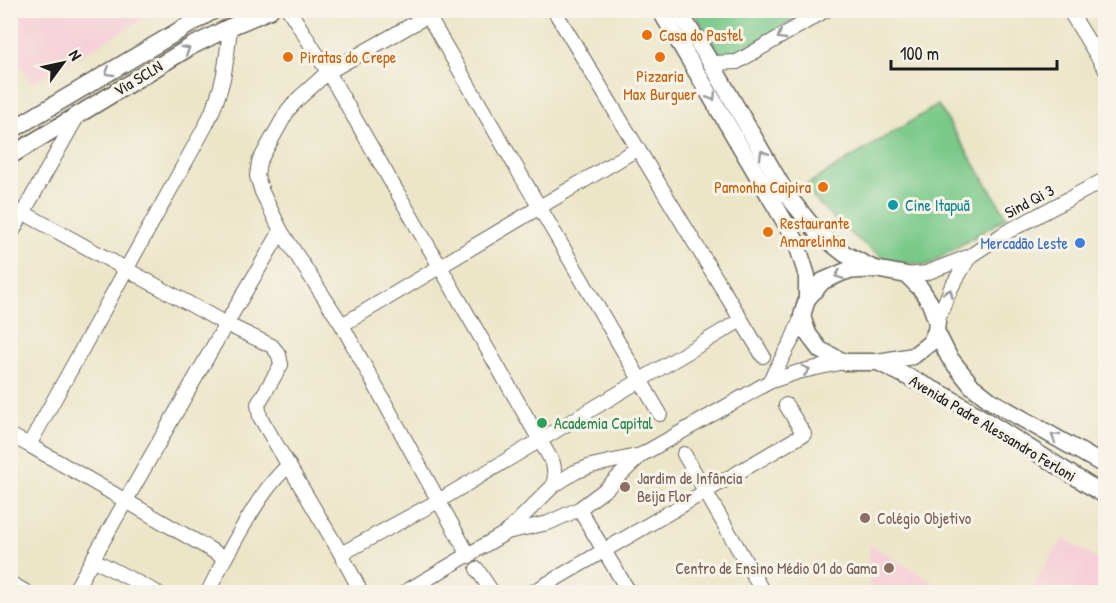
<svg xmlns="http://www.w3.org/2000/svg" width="1116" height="603" viewBox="0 0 1116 603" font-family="'Patrick Hand',sans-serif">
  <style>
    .built { fill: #f6cfd8 }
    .green { fill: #7ac98a; stroke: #4b7253; stroke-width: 1.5 }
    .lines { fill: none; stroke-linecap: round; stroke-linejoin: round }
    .minor-casing { stroke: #656359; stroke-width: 16 }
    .major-casing { stroke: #656359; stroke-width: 19 }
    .minor { stroke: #fff; stroke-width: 14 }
    .major { stroke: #fff; stroke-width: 16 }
    .oneway { stroke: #999 }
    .food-dot { fill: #e8710a; stroke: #f7f3e8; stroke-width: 2 }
    .culture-dot { fill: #0f9aa8; stroke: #f7f3e8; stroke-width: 2 }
    .shop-dot { fill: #3f7fe0; stroke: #f7f3e8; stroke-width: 2 }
    .leisure-dot { fill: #2e9e5b; stroke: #f7f3e8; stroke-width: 2 }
    .education-dot { fill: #8d6e63; stroke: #f7f3e8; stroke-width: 2 }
    .labels { text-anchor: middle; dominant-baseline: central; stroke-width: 6; stroke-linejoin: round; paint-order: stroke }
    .food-label { font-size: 16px; fill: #c56008; stroke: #f7f3e8; text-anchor: start }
    .street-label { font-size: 16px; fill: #1c1c1c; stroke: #f7f3e8 }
    .culture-label { font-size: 16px; fill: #0d838f; stroke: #f7f3e8; text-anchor: start }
    .shop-label { font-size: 16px; fill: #366cbe; stroke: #f7f3e8; text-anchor: end }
    .leisure-label { font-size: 16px; fill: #27864d; stroke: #f7f3e8; text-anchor: start }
    .education-label { font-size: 16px; fill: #785e54; stroke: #f7f3e8; text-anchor: start }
  </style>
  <rect width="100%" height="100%" fill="#f7f3e8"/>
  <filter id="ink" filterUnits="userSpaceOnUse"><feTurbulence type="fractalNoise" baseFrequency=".0167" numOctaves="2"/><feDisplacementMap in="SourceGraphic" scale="12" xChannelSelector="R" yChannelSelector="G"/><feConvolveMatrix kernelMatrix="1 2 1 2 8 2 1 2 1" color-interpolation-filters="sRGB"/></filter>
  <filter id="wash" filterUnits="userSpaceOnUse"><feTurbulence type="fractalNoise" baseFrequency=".008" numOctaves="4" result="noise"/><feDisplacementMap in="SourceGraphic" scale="24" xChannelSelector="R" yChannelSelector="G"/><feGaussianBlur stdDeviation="1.35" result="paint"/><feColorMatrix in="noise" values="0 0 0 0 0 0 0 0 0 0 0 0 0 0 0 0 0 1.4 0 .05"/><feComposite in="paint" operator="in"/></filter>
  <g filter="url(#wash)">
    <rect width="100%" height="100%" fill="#ece6c9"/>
    <g class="built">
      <polygon points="10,11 11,10 157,11 32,83 11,47"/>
      <polygon points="1063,538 1105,564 1105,592 1029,592"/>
      <polygon points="869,544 950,592 869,592"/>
    </g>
    <g class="green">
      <polygon points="693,11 809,11 733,55 721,56"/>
      <polygon points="938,105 1007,217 928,265 886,260 843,228 803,187"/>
    </g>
  </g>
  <g filter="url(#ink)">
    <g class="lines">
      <defs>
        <g id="minor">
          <polyline points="289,10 328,72 553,463 555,476 553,486"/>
          <polyline points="438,10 328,72 299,98 288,110 259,162 257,176 262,192 281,231 342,325 469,556"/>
          <polyline points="554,10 763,356"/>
          <polyline points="1069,10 1106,70"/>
          <polyline points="428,16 660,414"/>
          <polyline points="711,63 737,62 826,10"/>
          <polyline points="24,213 226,324 272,346 279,355 281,365 258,404 260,417 341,554 358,586"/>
          <polyline points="10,236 78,115"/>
          <polyline points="907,275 926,273 970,256 1005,233 1106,179"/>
          <polyline points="937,322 951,288 970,256"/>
          <polyline points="342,325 637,149"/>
          <polyline points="769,382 792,340 802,316"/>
          <path d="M10,435l19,10 177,-320c18,-37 20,-58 24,-98"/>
          <polyline points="29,445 225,558 208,592"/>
          <polyline points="684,454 763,592"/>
          <polyline points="579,509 629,592"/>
          <polyline points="507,532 548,523 579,509 606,489 641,455 769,382 798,372 844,362"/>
          <polyline points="341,554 440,500 741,320"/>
          <path d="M225,558c19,-32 36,-68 64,-93"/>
          <polyline points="94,560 156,592"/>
          <polyline points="477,569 492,592"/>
          <polyline points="10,583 26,592"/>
          <polyline points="74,592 226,324 281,231"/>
          <polyline points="405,592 507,532 553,486 575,472 591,466 641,455"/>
          <polyline points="533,592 804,434 786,405"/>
        </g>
        <g id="major">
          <polyline points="660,10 796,241 807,276 807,299"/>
          <polyline points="678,10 711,63 787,195 817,232 845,254 874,269"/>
          <polyline points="10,131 214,10"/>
          <polyline points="10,156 190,47 230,27 270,10"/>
          <polyline points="936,331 949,357 972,386 991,401 1106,466"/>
          <polyline points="878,362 913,356 930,343 936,331 937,322 930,303 921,289 907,275 875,269 846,271 823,281 807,299 802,316 808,334 820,350 844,362 878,362 948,397 1106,496"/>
        </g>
      </defs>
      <use href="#minor" class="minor-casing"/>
      <use href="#major" class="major-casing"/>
      <use href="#minor" class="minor"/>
      <use href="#major" class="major"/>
    </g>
    <defs><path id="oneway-chevron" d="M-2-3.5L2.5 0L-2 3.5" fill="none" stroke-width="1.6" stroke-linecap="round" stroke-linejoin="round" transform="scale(1.5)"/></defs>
    <g class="oneway">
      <use href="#oneway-chevron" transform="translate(781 36) rotate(150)"/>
      <use href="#oneway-chevron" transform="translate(186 50) rotate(-30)"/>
      <use href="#oneway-chevron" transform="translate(109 72) rotate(149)"/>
      <use href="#oneway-chevron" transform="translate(712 97) rotate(59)"/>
      <use href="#oneway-chevron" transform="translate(763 154) rotate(-120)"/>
      <use href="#oneway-chevron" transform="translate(839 275) rotate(159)"/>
      <use href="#oneway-chevron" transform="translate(949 293) rotate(-66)"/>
      <use href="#oneway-chevron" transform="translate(806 370) rotate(-13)"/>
      <use href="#oneway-chevron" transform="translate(1055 437) rotate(-150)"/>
    </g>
  </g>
  <g class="food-dot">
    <circle cx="647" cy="35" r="6"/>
    <circle cx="288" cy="57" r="6"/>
    <circle cx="660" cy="57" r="6"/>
    <circle cx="823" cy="187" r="6"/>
    <circle cx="768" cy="232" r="6"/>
  </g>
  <circle class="culture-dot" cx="893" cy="205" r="6"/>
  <circle class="shop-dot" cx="1080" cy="243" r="6"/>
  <circle class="leisure-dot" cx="542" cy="423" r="6"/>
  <g class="education-dot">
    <circle cx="625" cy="487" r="6"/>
    <circle cx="865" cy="518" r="6"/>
    <circle cx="889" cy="568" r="6"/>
  </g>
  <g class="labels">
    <g class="food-label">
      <text x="659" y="35">Casa do Pastel</text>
      <text x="300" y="57">Piratas do Crepe</text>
      <text x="660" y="76" text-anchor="middle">Pizzaria<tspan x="660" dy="18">Max Burguer</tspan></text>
      <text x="811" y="187" text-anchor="end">Pamonha Caipira</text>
      <text x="780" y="223">Restaurante<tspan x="780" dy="18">Amarelinha</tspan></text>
    </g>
    <g class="street-label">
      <text transform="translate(138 78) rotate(-31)">Via SCLN</text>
      <text transform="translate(1029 201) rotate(-28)">Sind Qi 3</text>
      <text transform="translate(993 428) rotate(31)">Avenida Padre Alessandro Ferloni</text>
    </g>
    <g class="culture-label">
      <text x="905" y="205">Cine Itapuã</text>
    </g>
    <g class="shop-label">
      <text x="1068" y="243">Mercadão Leste</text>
    </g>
    <g class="leisure-label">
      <text x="554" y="423">Academia Capital</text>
    </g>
    <g class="education-label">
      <text x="637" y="478">Jardim de Infância<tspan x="637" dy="18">Beija Flor</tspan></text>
      <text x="877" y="518">Colégio Objetivo</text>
      <text x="877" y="568" text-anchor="end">Centro de Ensino Médio 01 do Gama</text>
    </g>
  </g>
  <rect width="1116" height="603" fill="none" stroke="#f7f3e8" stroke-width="36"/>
  <g transform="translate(63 63) rotate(57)" stroke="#f7f3e8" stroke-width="4.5" paint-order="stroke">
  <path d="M0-4.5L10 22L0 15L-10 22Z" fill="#1c1c1c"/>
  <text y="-9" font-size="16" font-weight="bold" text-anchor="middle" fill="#1c1c1c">N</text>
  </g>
  <path d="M891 60v9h166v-9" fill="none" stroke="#1c1c1c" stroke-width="3"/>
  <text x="900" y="60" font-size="18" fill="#1c1c1c" stroke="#f7f3e8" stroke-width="4.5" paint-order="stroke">100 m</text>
</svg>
